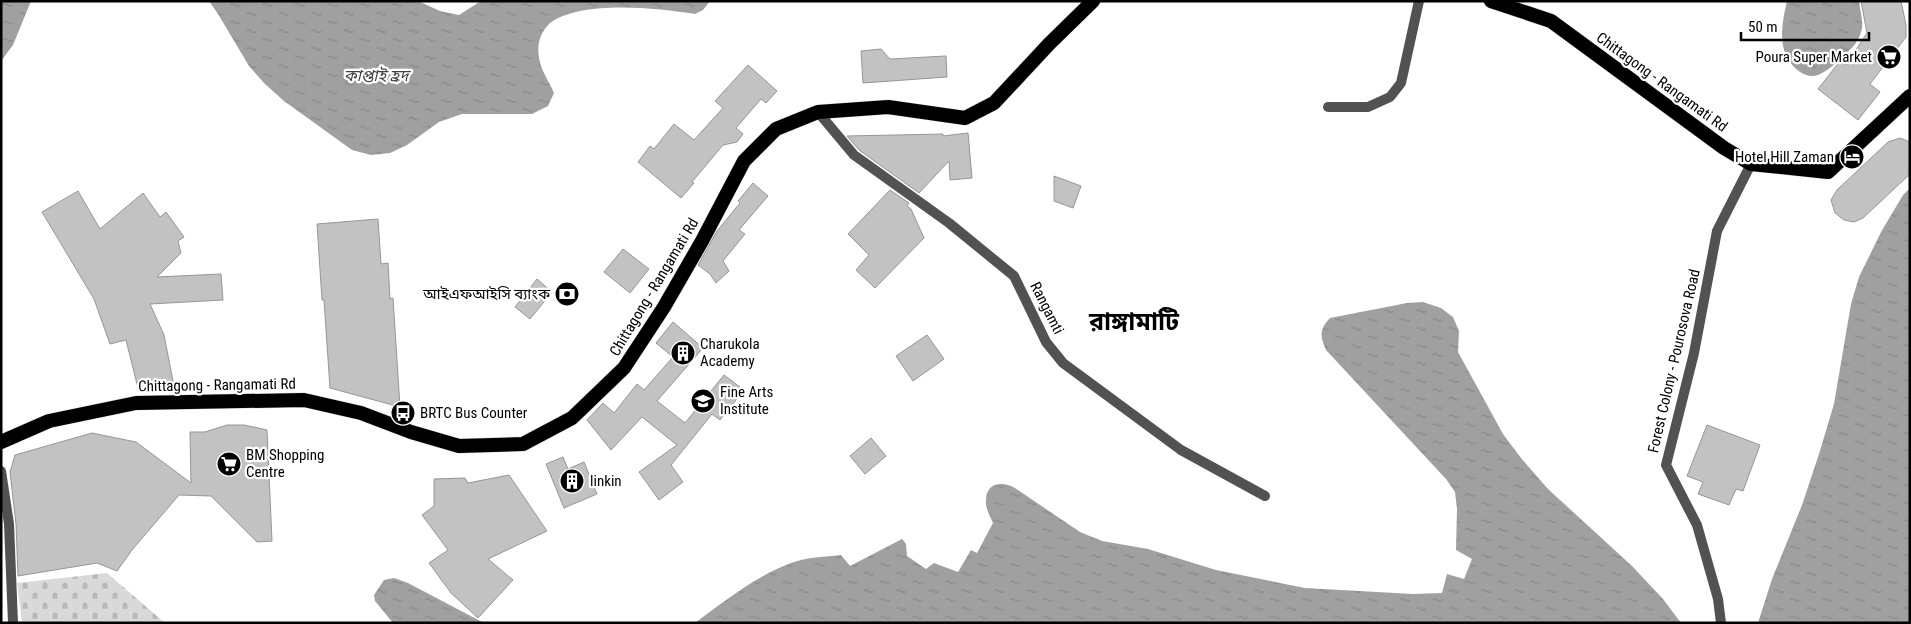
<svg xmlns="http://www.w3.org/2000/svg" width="1911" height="624" viewBox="0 0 1911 624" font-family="'Roboto Condensed','Noto Sans Bengali',sans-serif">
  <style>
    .cemetery { fill: url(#cemetery-stones) }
    .water { fill: url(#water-ripples) }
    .building { fill: #c2c2c2; stroke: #969696 }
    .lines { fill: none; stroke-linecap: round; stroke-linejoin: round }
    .trunk-casing { stroke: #dbdbdb; stroke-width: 15 }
    .minor { stroke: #525252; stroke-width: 10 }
    .trunk { stroke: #000; stroke-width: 14 }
    .labels { text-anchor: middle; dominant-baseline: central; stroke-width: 4.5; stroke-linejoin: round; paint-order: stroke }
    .poi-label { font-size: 15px; fill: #000; stroke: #fff; text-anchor: start }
    .street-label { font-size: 15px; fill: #000; stroke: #fff }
    .water-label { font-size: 16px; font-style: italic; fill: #414141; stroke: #fff }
    .town-label { font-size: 25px; font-weight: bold; fill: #000; stroke: #fff }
  </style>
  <defs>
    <pattern id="cemetery-stones" width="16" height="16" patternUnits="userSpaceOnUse" patternTransform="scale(1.25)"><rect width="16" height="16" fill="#d9d9d9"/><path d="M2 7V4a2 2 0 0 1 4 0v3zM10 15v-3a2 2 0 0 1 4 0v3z" fill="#b8b8b8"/></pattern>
    <pattern id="water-ripples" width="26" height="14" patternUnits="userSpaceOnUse" patternTransform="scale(1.25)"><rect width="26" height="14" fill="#a0a0a0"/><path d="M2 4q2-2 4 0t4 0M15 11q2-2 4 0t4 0" fill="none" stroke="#888"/></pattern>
  </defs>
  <rect width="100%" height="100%" fill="#fff"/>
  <polygon class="cemetery" points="107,573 165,623 22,623 17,583"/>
  <g class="water">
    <polygon points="1,1 31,1 13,45 1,61"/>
    <path d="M209,1h209l22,10 19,4 22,-14h229l-7,9 -8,4c-41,-6 -112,-14 -145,9 -11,11 -14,23 -10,39 2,10 10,21 14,31l-6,13 -16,8h-70l-23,8 -32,23 -17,8 -19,2 -19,-5 -68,-49 -19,-17 -16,-18 -31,-52z"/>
    <path d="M1787,1h72c1,9 4,19 3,27 -2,12 -10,21 -19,28 -7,7 -15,15 -25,19 -7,2 -11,1 -18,-3 -24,-17 -19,-45 -13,-71z"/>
    <polygon points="1910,188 1910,623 1758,623 1772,579 1802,505 1819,454 1834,404 1851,304 1859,277 1881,232 1903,195"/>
    <path d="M1423,302l18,6 12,9 6,14 -1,21 45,82 18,24 27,31 84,77 31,33 18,24h-986c30,-22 61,-47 96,-60 16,-6 34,-6 50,-8l9,11 52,-27 4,5 1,12 19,13 8,-6 24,9 13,-22 6,3 16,-30c-3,-7 -8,-15 -7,-23 0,-18 17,-19 29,-12l65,44 22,9 46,8 68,21 89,18 108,6 29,-1 5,-19 17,5 8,-20 -16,-9 1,-41 -2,-17 -9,-13 -120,-129c-6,-14 -7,-20 4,-32l77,-15z"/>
    <polygon points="394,578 408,583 484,623 393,623 375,601 374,595 384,580"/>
  </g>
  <g class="building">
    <polygon points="1861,1 1901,1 1906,25 1906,37 1870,84 1880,92 1858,120 1818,89 1840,61 1846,65 1867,33"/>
    <polygon points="881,49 890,59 946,56 947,77 863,83 861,51"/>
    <polygon points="748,65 777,91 766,103 761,99 736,128 743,134 737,142 723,145 692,182 694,183 681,198 638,162 650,146 654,149 674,124 694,140 723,108 715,101"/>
    <polygon points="968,133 972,178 950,180 949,161 919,193 859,150 847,136 943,134 943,136"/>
    <polygon points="1900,138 1910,142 1910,174 1863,218 1854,222 1844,220 1835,213 1831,200 1837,190 1888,142"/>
    <polygon points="1054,176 1081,186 1073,208 1054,201"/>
    <polygon points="753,183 768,196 739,230 745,234 723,261 729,271 716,283 710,274 698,265 717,231 740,203 738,201"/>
    <polygon points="890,190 909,203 907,206 911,209 924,238 875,288 856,270 869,255 848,234"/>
    <polygon points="78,191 100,229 143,193 160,217 166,212 184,237 178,241 181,253 157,277 221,274 223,300 150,304 164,335 173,381 138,388 126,340 110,344 94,299 42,212"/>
    <polygon points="378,219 381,264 388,263 390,299 393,298 400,407 330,388 324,300 322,300 317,224"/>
    <polygon points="623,249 649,269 630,293 604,272"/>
    <polygon points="537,279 552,292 530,319 515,307"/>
    <polygon points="673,322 703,348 657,401 685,423 724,375 744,390 720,420 712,414 671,465 683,482 659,500 639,472 677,445 642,417 611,450 587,420 603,403 614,413 637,384 644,390 673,357 656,343"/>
    <polygon points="927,335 944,359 913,381 896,356"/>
    <polygon points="227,425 244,425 267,430 272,541 257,542 211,496 179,495 132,550 117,571 97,563 18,576 16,524 10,472 15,455 92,433 136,442 191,483 190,432 205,432"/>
    <polygon points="1707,425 1760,445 1743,491 1736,489 1729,505 1698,494 1703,482 1687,476"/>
    <polygon points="871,438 886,456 865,474 850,456"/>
    <polygon points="563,457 568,469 584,462 597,494 564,508 546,464"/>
    <polygon points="509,475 547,531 488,559 513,580 478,618 451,593 429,563 448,550 422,515 434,506 434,479 465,478 468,483"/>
  </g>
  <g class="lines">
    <defs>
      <g id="trunk">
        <polyline points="1491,1 1551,21 1724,148 1751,164 1828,172 1910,96"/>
        <polyline points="1,442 49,421 136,403 304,400 361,413 411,432 459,446 523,444 572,418 624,368 664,307 702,241 744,161 776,129 818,112 888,107 965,118 994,103 1049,44 1093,1"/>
      </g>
    </defs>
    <use href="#trunk" class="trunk-casing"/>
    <g class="minor">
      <polyline points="1328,107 1368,107 1390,97 1401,83 1419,1"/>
      <polyline points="818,112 854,155 949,223 1014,276 1046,342 1063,363 1181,450 1265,496"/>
      <polyline points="1,471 9,524 13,623"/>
      <polyline points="1721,623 1718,599 1697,525 1666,465 1694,353 1717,231 1751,164"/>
    </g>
    <use href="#trunk" class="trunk"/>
  </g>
  <defs>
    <symbol id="supermarket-disc" viewBox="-11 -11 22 22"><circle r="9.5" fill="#000" stroke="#fff"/><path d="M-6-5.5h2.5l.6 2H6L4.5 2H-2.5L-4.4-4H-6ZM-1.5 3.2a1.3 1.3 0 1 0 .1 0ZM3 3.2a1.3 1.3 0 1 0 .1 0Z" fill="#fff"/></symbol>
    <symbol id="hotel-disc" viewBox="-11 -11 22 22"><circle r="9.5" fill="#000" stroke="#fff"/><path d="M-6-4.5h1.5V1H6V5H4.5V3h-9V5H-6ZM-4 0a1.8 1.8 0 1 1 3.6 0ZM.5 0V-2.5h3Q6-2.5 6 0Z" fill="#fff"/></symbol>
    <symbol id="bank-disc" viewBox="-11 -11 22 22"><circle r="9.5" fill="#000" stroke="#fff"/><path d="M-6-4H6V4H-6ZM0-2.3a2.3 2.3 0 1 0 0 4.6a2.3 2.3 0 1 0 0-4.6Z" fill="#fff"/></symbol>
    <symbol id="building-disc" viewBox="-11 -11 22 22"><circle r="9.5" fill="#000" stroke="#fff"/><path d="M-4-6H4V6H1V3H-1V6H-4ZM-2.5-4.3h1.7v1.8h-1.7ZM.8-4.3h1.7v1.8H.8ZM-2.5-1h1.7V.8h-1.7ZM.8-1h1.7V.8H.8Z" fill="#fff"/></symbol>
    <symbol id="university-disc" viewBox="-11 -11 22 22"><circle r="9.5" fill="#000" stroke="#fff"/><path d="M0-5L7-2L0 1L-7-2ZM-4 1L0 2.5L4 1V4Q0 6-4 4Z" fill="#fff"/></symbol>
    <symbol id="bus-disc" viewBox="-11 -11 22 22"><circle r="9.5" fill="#000" stroke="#fff"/><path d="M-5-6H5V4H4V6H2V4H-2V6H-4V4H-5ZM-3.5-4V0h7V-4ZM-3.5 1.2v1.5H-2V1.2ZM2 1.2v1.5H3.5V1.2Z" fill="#fff"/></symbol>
  </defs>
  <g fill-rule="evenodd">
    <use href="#supermarket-disc" x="1875" y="43" width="28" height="28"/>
    <use href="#hotel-disc" x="1838" y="143" width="28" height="28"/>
    <use href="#bank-disc" x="553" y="280" width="28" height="28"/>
    <use href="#building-disc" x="669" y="339" width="28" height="28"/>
    <use href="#university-disc" x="689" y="387" width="28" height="28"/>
    <use href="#bus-disc" x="389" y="399" width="28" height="28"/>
    <use href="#supermarket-disc" x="215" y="450" width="28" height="28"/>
    <use href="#building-disc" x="558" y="467" width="28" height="28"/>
  </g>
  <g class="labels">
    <g class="poi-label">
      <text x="1872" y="57" text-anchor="end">Poura Super Market</text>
      <text x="1834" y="157" text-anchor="end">Hotel Hill Zaman</text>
      <text x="550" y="294" text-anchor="end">আইএফআইসি ব্যাংক</text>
      <text x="700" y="344">Charukola<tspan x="700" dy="17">Academy</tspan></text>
      <text x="720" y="392">Fine Arts<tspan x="720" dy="17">Institute</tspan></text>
      <text x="420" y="413">BRTC Bus Counter</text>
      <text x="246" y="455">BM Shopping<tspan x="246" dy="17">Centre</tspan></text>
      <text x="590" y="481">linkin</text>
    </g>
    <g class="street-label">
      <text transform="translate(1662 82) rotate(36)">Chittagong - Rangamati Rd</text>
      <text transform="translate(654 287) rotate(-59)">Chittagong - Rangamati Rd</text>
      <text transform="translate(1047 308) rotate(63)">Rangamti</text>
      <text transform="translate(1674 361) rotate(-77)">Forest Colony - Pourosova Road</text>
      <text transform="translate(217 385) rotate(-1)">Chittagong - Rangamati Rd</text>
    </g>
    <g class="water-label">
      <text x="376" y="75">কাপ্তাই হ্রদ</text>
    </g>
    <g class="town-label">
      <text x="1134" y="321">রাঙ্গামাটি</text>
    </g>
  </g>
  <rect width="1911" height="624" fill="none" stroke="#000000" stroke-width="5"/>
  <path d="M1741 32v8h128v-8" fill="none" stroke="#000000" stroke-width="2.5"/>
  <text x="1748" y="32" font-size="15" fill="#000000" stroke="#ffffff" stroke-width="4" paint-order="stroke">50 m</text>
</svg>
